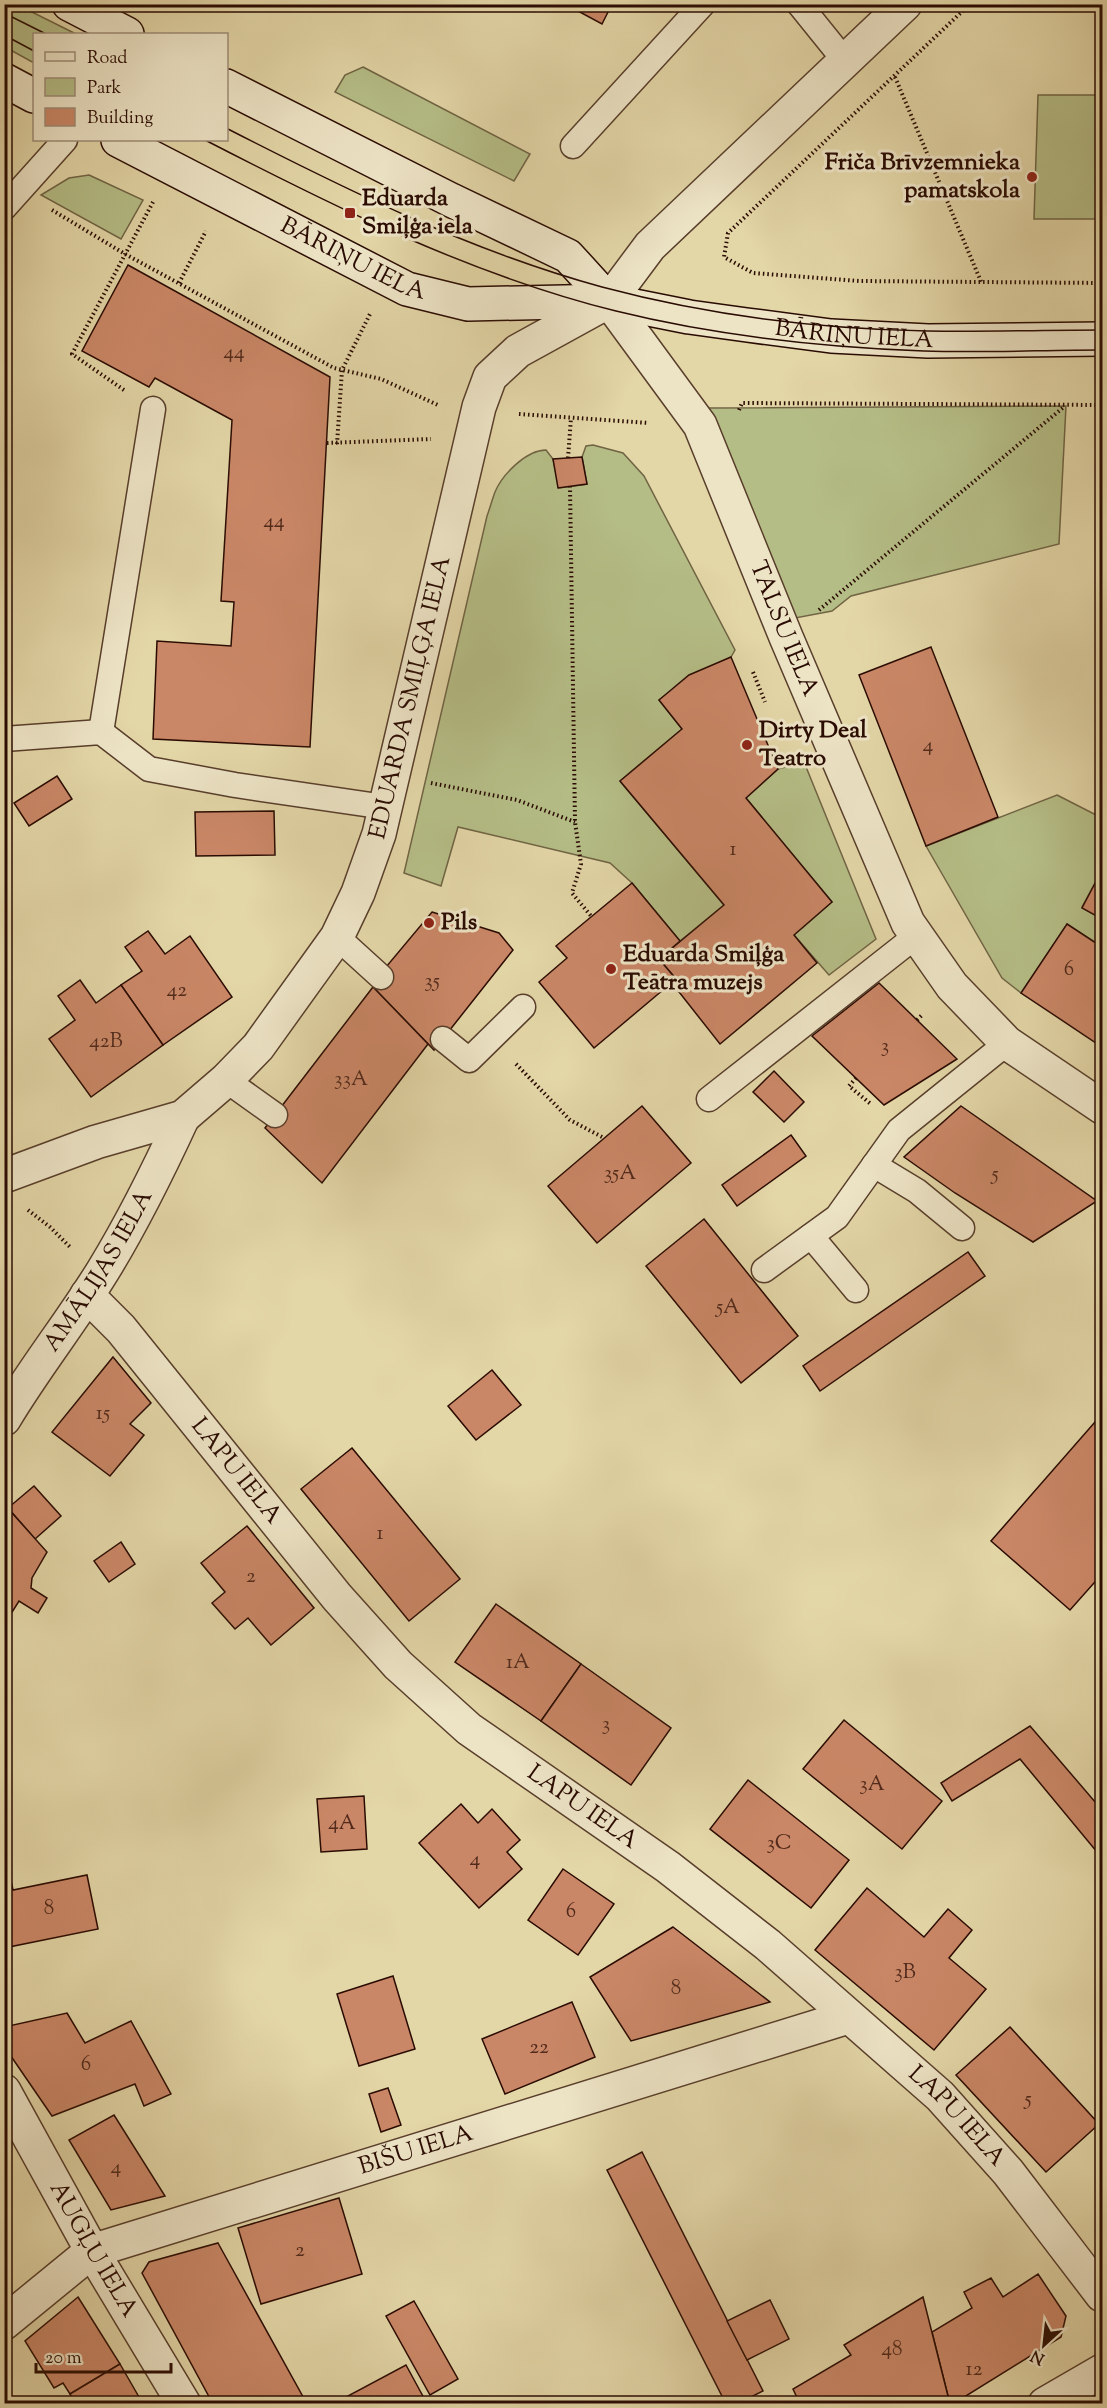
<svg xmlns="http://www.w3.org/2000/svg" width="1107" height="2408" viewBox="0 0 1107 2408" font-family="'Sorts Mill Goudy',serif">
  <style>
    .green { fill: #b5bd86; stroke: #706444; stroke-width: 1.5 }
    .building { fill: #ca8767; stroke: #2a0b02; stroke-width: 1.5 }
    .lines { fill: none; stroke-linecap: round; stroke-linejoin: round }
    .lane-casing { stroke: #583e2b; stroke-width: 27 }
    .street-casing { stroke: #583e2b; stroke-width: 36 }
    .secondary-casing { stroke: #2a0b02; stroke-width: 36 }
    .path { stroke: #2a0b02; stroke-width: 4; stroke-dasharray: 1.5 3; stroke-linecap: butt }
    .lane { stroke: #ede4c6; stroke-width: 24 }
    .street { stroke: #ede4c6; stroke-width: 33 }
    .secondary { stroke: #ede4c6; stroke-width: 33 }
    .tram { stroke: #2a0b02; stroke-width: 1.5 }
    .poi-dot { fill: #8f2418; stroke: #ede4c6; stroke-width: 2 }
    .labels { text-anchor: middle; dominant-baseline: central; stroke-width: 6; stroke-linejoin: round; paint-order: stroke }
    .number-label { font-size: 21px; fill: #522a1b }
    .poi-label { font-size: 24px; font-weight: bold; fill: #2a0b02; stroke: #ede4c6; text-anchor: start }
    .street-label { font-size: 24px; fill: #2a0b02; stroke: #ede4c6 }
  </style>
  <rect width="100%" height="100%" fill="#e3d6a7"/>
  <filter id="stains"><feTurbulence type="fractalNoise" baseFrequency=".00333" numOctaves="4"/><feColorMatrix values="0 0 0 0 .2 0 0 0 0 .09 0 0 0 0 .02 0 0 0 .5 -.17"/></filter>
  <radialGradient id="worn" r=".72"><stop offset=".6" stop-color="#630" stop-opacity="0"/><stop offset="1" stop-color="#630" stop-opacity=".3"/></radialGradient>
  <g class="green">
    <polygon points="4,5 18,5 76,34 34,34 34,63 5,47"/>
    <polygon points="363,67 530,154 514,181 335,92 345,75"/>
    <polygon points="1038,95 1102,95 1102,219 1034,219"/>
    <polygon points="89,175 143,200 121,239 41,195 69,178"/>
    <polygon points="1066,406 1059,544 851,596 832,611 790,619 704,408"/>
    <path d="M593,445l30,8 21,23 91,174 -4,7 -35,16 -37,27 23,29 -62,52 104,124 -44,36 -48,-58 -22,-20 -152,-36 -17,59 -37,-13 83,-357c3,-8 5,-16 8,-24 7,-17 31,-42 51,-42l7,9 6,29 28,-4 -5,-27 4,-11z"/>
    <polygon points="804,762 876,939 829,975 794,935 832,902 746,798 778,769"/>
    <polygon points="1057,795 1102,818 1102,870 1082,907 1102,919 1102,947 1067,924 1021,993 1002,978 926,846"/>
  </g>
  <g class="building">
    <polygon points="565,4 612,4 602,24"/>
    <polygon points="128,265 330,377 310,747 153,739 157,641 231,646 234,602 221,601 232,420 155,378 149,387 82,351"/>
    <polygon points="582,457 587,484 558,488 553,459"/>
    <polygon points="931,647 998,817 926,846 859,675"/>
    <polygon points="731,657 778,769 746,798 832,902 794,935 817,963 720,1044 672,983 676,979 659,959 724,905 620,781 682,729 659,700 689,675"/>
    <polygon points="57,776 72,799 29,826 14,803"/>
    <polygon points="274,811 275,855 196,856 195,812"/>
    <polygon points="1102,870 1102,919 1082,908"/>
    <polygon points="632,883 680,941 659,959 676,979 594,1048 539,982 567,958 556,946"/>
    <polygon points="432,912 499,933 513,950 434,1050 373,987 387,969 386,967"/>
    <polygon points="1067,924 1102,947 1102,1047 1021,993"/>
    <polygon points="148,931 165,954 190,936 232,997 163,1045 121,985 142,971 125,947"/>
    <polygon points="80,980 96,1003 121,985 163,1045 91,1097 49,1039 75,1020 58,996"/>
    <polygon points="879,983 957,1059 884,1105 812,1036"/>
    <polygon points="373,987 428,1044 322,1183 265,1128"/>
    <polygon points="774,1071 804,1102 784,1122 753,1092"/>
    <polygon points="642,1106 691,1163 597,1243 548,1186"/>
    <polygon points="961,1106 1097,1201 1033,1242 955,1193 904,1157"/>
    <polygon points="791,1135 806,1156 737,1206 722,1185"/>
    <polygon points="704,1219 798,1336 741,1383 646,1266"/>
    <polygon points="968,1252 985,1276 820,1391 803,1366"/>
    <polygon points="113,1357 151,1403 130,1424 144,1435 110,1476 52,1432"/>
    <polygon points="492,1370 521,1405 476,1440 448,1406"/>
    <polygon points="1102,1414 1102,1574 1070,1610 991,1541"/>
    <polygon points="352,1448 460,1579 409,1621 301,1489"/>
    <polygon points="34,1486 61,1516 35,1539 8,1508"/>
    <polygon points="4,1504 47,1552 32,1578 31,1588 47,1598 38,1613 19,1601 4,1625"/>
    <polygon points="247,1526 314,1608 271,1645 248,1618 235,1629 212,1603 225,1592 201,1563"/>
    <polygon points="121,1542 135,1564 109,1582 94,1561"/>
    <polygon points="496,1604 581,1664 541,1721 455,1662"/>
    <polygon points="581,1664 671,1728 631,1785 541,1721"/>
    <polygon points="844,1720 942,1801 902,1849 803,1769"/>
    <polygon points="1030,1726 1102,1810 1102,1849 1097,1852 1020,1759 952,1801 941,1783"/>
    <polygon points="748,1780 849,1860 811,1908 710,1829"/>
    <polygon points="364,1796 367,1849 321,1852 317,1799"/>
    <polygon points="461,1804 478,1823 492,1809 520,1840 507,1852 522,1869 479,1908 419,1843"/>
    <polygon points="4,1848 13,1890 87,1875 98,1929 4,1948"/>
    <polygon points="563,1869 614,1904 578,1955 528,1920"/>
    <polygon points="867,1888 924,1937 948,1909 972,1930 949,1958 986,1989 934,2050 815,1950"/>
    <polygon points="673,1927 770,2002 631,2041 590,1977"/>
    <polygon points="393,1976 415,2049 359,2066 337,1994"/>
    <polygon points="572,2002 595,2057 505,2094 482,2039"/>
    <polygon points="67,2013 85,2043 131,2021 171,2094 144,2106 135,2084 52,2116 4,2046 4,2027"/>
    <polygon points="1010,2027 1099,2124 1046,2172 956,2075"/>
    <polygon points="388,2088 401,2125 381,2132 369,2094"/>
    <polygon points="114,2115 165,2196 111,2210 69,2140"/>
    <polygon points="642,2152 763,2391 737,2404 726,2404 607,2170"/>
    <polygon points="339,2198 362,2274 261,2304 238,2228"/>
    <polygon points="218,2243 307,2404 213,2404 142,2273 149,2262"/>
    <polygon points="1038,2274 1066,2316 1061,2337 953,2404 950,2404 932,2332 972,2308 964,2292 991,2278 1003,2297"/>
    <polygon points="78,2297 120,2364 70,2394 63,2383 54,2388 25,2341"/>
    <polygon points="923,2297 950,2404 800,2404 793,2389 851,2355 844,2345"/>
    <polygon points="770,2300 789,2339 747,2360 727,2321"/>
    <polygon points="414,2301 458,2379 430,2395 386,2316"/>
    <polygon points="120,2364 143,2404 76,2404 70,2394"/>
    <polygon points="406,2365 425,2400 419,2404 350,2404 346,2397"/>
  </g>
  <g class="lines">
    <defs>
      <g id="lane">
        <polyline points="799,4 845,61"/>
        <polyline points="573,146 703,4"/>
        <polyline points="4,208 65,140"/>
        <polyline points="101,732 153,409"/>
        <polyline points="4,739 101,732 149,769 235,785 385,807"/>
        <polyline points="337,937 381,977"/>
        <polyline points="443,1039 469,1060 523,1007"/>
        <polyline points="226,1080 275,1115"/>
        <polyline points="709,1099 916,936"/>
        <polyline points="874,1165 917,1191 962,1228"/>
        <polyline points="811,1236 856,1290"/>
        <polyline points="764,1270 837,1217 899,1130 1007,1043"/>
      </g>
      <g id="street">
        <path id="s1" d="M609,301l91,124 86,212 122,286 44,63 55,57 95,64"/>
        <path id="s2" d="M4,1176l92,-34 87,-25 43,-37 32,-33 79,-110 21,-44 21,-59 100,-427 11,-30 28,-26 91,-50 41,-55 255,-242"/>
        <path id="s3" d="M87,1295l34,34 216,268 61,68 71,64 199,138 100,78 172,151 68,76 94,123"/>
        <path id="s4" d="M4,1419c31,-52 69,-99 100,-150 30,-49 55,-100 79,-152"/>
        <path id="s5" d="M4,2091l88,160 92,153"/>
        <path id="s6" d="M4,2323l88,-72 756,-234"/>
        <polyline points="1045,2404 1102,2371"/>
      </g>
      <g id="secondary">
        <polyline points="69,4 127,34"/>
        <polyline points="4,80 34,96"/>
        <polyline points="226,86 451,200 568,256 609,301"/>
        <path id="s7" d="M118,140l289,149 61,15 141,-3 80,16 58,8 84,11 97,5 174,-2"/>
      </g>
    </defs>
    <use href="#lane" class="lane-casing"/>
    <use href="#street" class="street-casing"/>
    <use href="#secondary" class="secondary-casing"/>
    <g class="path">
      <polyline points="970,4 728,233 724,257 753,273 859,281 1102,283"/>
      <polyline points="895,77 982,284"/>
      <polyline points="52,210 125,254 334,368 381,379 440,406"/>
      <polyline points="179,283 206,231"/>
      <polyline points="124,390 72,354 153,202"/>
      <polyline points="739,410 742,403 1102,405"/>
      <polyline points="519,414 649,423"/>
      <polyline points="327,443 431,439"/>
      <polyline points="337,444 342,370 370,314"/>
      <polyline points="568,458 571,418"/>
      <polyline points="570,486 575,822 581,864 572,893 591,916"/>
      <polyline points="819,610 1065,406"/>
      <polyline points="753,672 765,702"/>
      <polyline points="431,783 517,800 575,822"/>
      <polyline points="917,1020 923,1014"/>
      <polyline points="516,1064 570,1120 604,1138"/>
      <polyline points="856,1078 849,1086 872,1105"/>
      <polyline points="28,1210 50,1227 71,1248"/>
    </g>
    <use href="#lane" class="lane"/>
    <use href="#street" class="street"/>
    <use href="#secondary" class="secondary"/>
    <g class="tram">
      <polyline points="4,13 46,34"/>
      <polyline points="4,35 34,51"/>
      <path d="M226,128c121,62 244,123 376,159 105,28 217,42 326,44 58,1 116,-1 174,-1"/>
      <path d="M205,140c132,68 266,135 411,171 101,25 204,36 308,40 59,2 119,-1 178,-1"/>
    </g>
  </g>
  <g class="poi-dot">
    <circle cx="1032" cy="177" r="6"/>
    <rect x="344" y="207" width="12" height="12" rx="3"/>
    <circle cx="747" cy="745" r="6"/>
    <circle cx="429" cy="923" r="6"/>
    <circle cx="611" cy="969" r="6"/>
  </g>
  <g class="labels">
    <g class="number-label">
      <text x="234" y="353">44</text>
      <text x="274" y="522">44</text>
      <text x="928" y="746">4</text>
      <text x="733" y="850">1</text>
      <text x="1069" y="970">6</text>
      <text x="432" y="982">35</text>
      <text x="177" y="991">42</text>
      <text x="106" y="1042">42B</text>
      <text x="885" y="1047">3</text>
      <text x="351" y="1080">33A</text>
      <text x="620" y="1174">35A</text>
      <text x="995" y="1175">5</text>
      <text x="728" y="1308">5A</text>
      <text x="103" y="1414">15</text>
      <text x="380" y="1534">1</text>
      <text x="251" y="1577">2</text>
      <text x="518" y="1663">1A</text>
      <text x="606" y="1725">3</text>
      <text x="872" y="1785">3A</text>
      <text x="342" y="1824">4A</text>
      <text x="779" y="1844">3C</text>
      <text x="475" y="1860">4</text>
      <text x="49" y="1909">8</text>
      <text x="571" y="1912">6</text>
      <text x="905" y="1973">3B</text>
      <text x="676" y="1989">8</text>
      <text x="539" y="2048">22</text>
      <text x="86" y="2065">6</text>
      <text x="1028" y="2100">5</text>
      <text x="116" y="2168">4</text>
      <text x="300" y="2251">2</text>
      <text x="892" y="2350">48</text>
      <text x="974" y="2370">12</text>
    </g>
    <g class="poi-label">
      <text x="1020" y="163" text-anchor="end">Friča Brīvzemnieka<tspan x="1020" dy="28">pamatskola</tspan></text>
      <text x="362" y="199">Eduarda<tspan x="362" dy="28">Smiļģa iela</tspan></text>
      <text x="759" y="731">Dirty Deal<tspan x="759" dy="28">Teatro</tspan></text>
      <text x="441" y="923">Pils</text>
      <text x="623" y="955">Eduarda Smiļģa<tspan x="623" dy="28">Teātra muzejs</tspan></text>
    </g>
    <g class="street-label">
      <text stroke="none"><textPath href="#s7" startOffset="264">BĀRIŅU IELA</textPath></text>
      <text stroke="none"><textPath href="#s7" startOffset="777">BĀRIŅU IELA</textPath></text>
      <text stroke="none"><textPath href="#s1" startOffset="374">TALSU IELA</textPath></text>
      <text stroke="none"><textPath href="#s2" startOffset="678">EDUARDA SMIĻĢA IELA</textPath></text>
      <text stroke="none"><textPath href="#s4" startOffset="176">AMĀLIJAS IELA</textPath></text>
      <text stroke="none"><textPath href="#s3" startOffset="231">LAPU IELA</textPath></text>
      <text stroke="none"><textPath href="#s3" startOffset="717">LAPU IELA</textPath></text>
      <text stroke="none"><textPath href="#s3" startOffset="1203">LAPU IELA</textPath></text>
      <text stroke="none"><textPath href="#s6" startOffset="453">BIŠU IELA</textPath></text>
      <text stroke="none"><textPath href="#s5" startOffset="182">AUGĻU IELA</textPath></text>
    </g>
  </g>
  <rect width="1107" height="2408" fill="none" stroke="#e3d6a7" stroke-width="24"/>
  <rect x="6" y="6" width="1095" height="2396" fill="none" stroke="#2a0b02" stroke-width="3"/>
  <rect x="12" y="12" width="1083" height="2384" fill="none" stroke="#2a0b02" stroke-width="1.5"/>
  <rect x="33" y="33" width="195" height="108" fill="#ede4c6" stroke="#9f8d78" stroke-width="1.5"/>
  <rect x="45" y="52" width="30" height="9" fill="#ede4c6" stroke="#9f8d78" stroke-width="1.5"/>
  <text x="87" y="63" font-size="18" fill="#2a0b02">Road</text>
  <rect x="45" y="78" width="30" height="18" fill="#b5bd86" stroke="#9f8d78" stroke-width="1.5"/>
  <text x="87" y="93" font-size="18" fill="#2a0b02">Park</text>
  <rect x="45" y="108" width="30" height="18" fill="#ca8767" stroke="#9f8d78" stroke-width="1.5"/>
  <text x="87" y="123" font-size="18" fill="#2a0b02">Building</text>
  <g transform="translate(1044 2345) rotate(207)" stroke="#ede4c6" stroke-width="4.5" paint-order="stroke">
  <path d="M0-4.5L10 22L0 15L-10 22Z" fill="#2a0b02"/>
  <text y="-9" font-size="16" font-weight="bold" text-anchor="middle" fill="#2a0b02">N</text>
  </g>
  <path d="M36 2363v9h135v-9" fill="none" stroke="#2a0b02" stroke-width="3"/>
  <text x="45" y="2363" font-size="18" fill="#2a0b02" stroke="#ede4c6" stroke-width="4.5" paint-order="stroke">20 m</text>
  <rect width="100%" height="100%" filter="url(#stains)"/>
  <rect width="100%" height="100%" fill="url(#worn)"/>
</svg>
